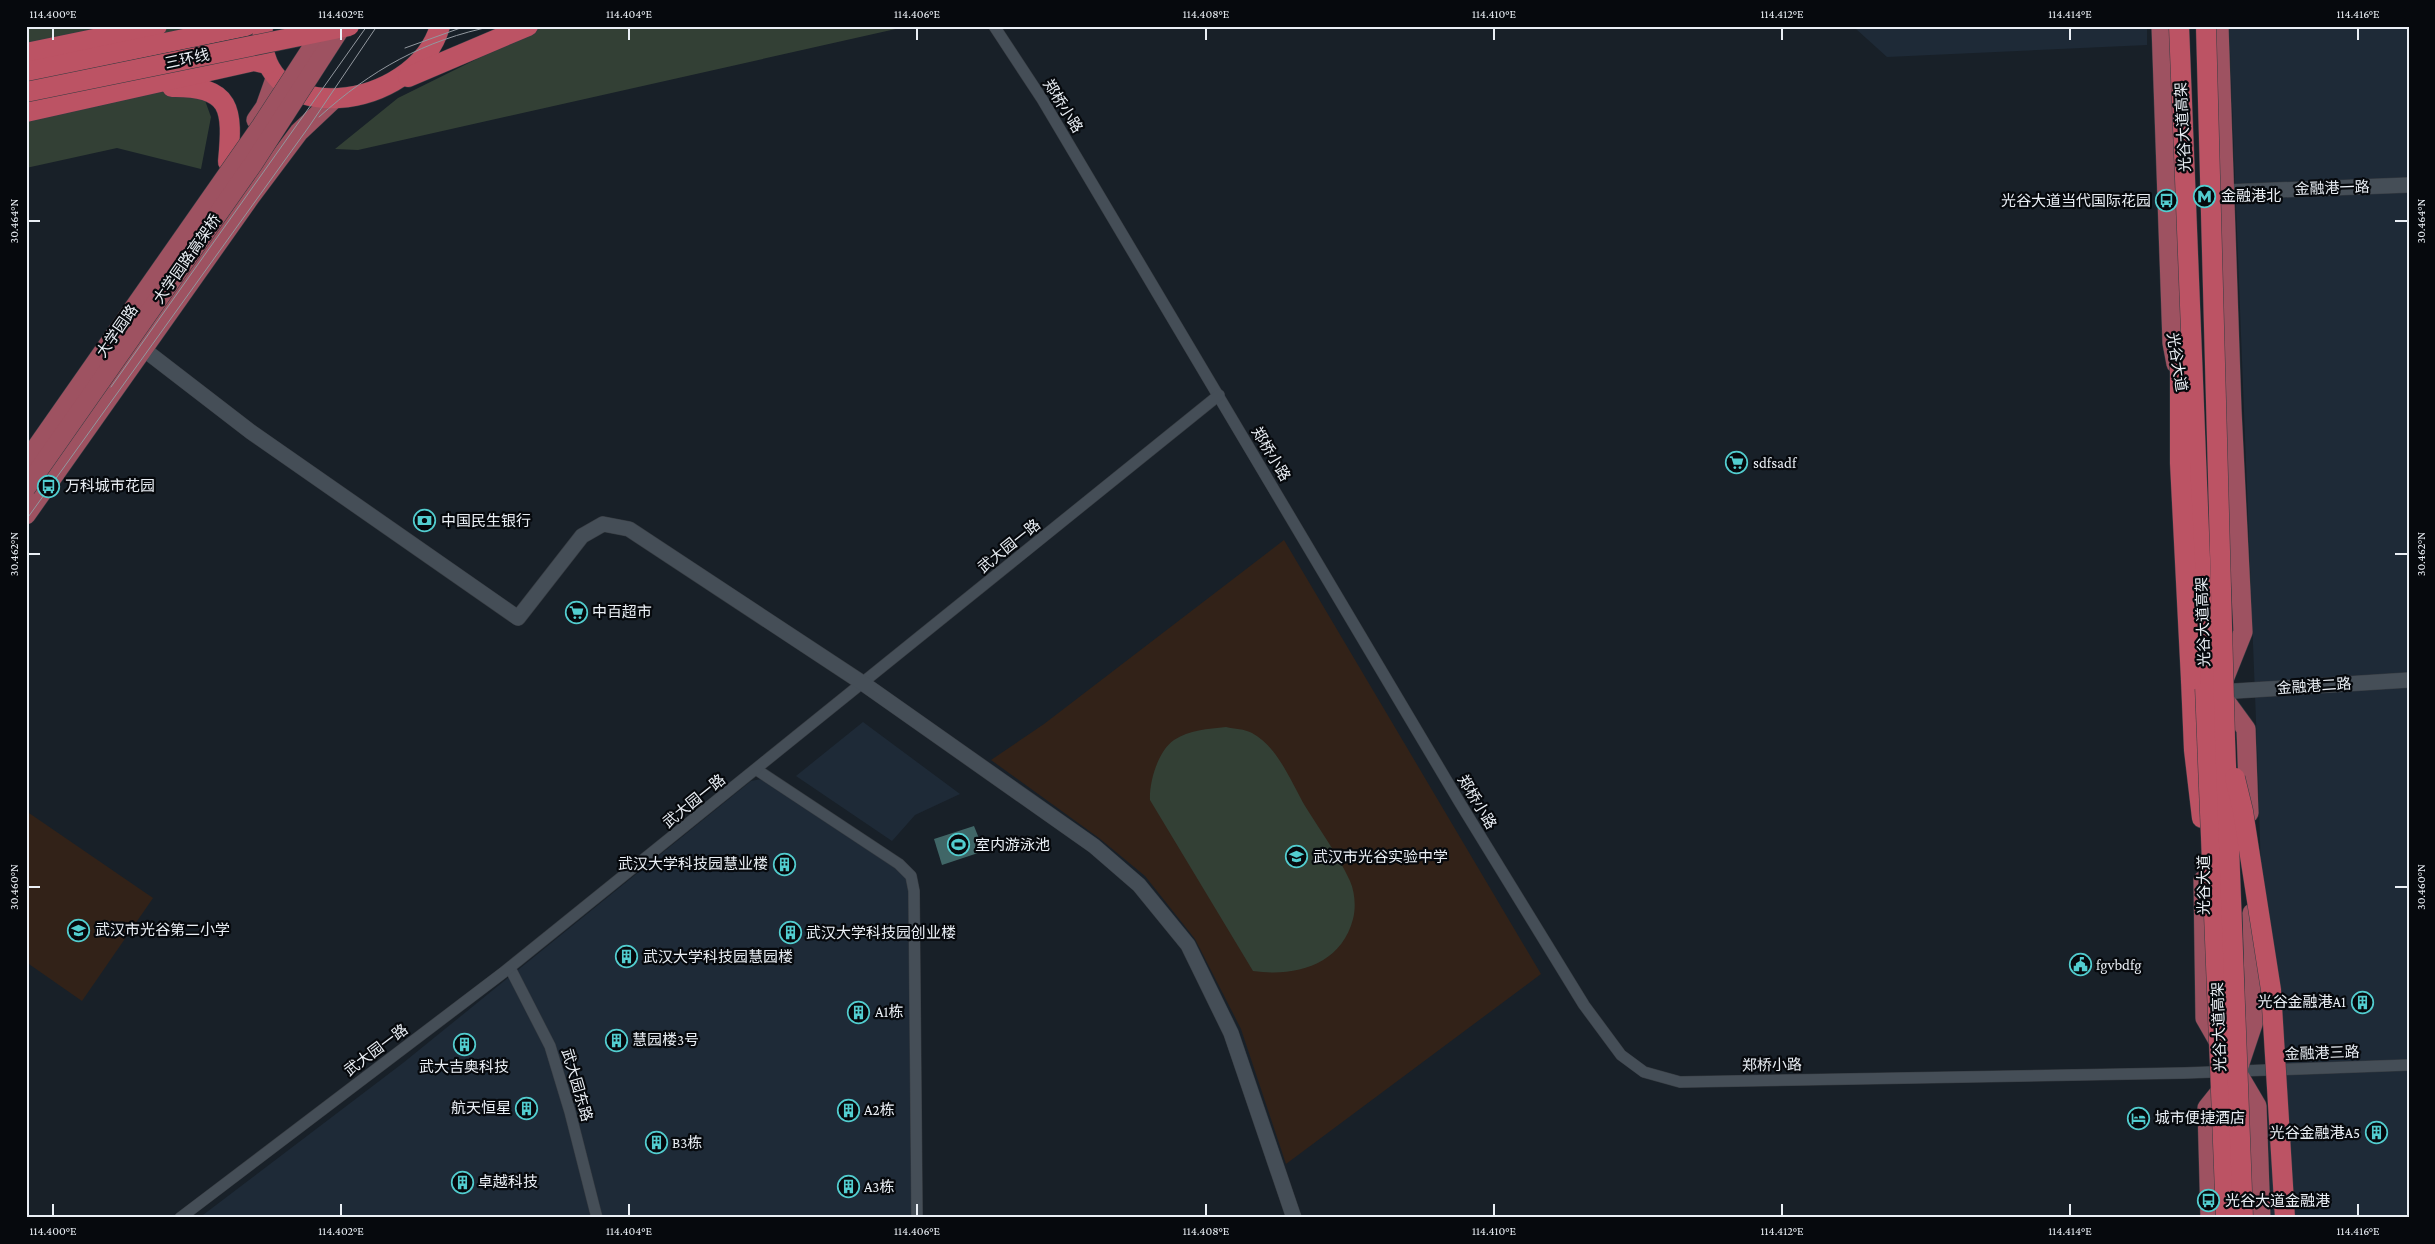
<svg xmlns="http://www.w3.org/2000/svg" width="2435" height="1244" viewBox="0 0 2435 1244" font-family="'Crimson Pro','Noto Sans SC',serif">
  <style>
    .built { fill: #1e2a37 }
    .education { fill: #322218 }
    .green { fill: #334035 }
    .water { fill: #406667 }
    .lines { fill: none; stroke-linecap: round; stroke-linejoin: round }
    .minor-casing { stroke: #373c42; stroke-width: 12 }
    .tertiary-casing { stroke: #373c42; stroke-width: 16 }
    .primary-casing { stroke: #373c42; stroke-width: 20 }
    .trunk-casing { stroke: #373c42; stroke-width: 21 }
    .minor { stroke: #454e57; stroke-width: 11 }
    .tertiary { stroke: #454e57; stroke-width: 15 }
    .primary { stroke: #9e5261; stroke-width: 19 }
    .trunk { stroke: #bc5364; stroke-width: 20 }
    .tram { stroke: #92989f; stroke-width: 1 }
    .primary-bridge-casing { stroke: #373c42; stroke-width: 20; stroke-linecap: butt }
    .trunk-bridge-casing { stroke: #373c42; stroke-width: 21; stroke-linecap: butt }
    .primary-bridge { stroke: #9e5261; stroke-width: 19 }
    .trunk-bridge { stroke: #bc5364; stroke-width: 20 }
    .ticks { fill: none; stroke: #eaeff5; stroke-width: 2 }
    .labels { text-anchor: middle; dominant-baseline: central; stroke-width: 4.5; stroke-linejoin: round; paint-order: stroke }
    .street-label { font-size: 15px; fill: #eaeff5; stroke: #06090d }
    .poi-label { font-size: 15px; fill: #eaeff5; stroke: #06090d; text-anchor: start }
    .neatline { fill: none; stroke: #eaeff5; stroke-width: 2 }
    .ticks-label { font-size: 12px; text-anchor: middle; fill: #eaeff5 }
  </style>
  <rect width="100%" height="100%" fill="#182028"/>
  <g class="built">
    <polygon points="1856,26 2147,26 2147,45 1887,57 1856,29"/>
    <polygon points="2229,26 2409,26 2409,1218 2271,1218 2258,772"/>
    <polygon points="863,722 960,794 915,815 892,841 796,776"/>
    <polygon points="767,778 899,869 909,880 916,1218 199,1218 403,1063 751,781"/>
  </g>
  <g class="education">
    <polygon points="1284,540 1541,974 1286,1164 1241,1029 1195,939 1145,876 1099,838 991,760 1044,724"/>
    <polygon points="26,811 153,898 82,1001 26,962"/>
  </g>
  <g class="green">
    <polygon points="26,26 178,26 211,117 201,169 117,148 26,168"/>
    <polygon points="517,26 909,26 358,150 335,149 398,98 505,45"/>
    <path d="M1226,727c8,2 19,2 26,6 26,14 39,49 53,73 15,24 33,49 45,75 5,11 6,27 3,38 -12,46 -57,58 -100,52l-103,-171c-1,-18 8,-49 24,-60 15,-10 34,-11 52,-13z"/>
  </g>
  <polygon class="water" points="974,826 984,851 942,865 934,839"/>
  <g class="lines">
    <defs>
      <g id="minor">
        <polyline points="994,26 1042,99 1460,803 1584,1005 1621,1055 1644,1072 1680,1082 2184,1073 2409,1065"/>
        <polyline points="757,770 899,864 911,876 914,891 917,1218"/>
        <polyline points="510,968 550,1046 570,1112 597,1218"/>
        <polyline points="180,1218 504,972 1219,395"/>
      </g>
      <g id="tertiary">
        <polyline points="2225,192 2409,185"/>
        <polyline points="137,341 142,348 251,432 518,618 582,536 603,524 629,529 864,684 1094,846 1139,885 1188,945 1231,1033 1294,1218"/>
        <polyline points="2219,692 2409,680"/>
      </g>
      <g id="primary">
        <polyline points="2161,26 2172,343 2176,364"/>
        <polyline points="2219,26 2232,410 2243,632 2219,692 2246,729 2249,813"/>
        <polyline points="256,120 265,107 276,76"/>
        <polyline points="26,515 251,196 299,132 334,99"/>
        <polyline points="2203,880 2205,1018 2221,1046"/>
        <polyline points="2252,913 2255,1018 2237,1072 2257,1106 2261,1218"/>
        <polyline points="2210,1218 2207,1108 2227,1083"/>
      </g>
      <g id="trunk">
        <path d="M263,26c-10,107 153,85 177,0"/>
        <polyline points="26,53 157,26"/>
        <polyline points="26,72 246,26"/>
        <polyline points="408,77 528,26"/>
        <path d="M172,87c60,-1 61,22 56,75"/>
        <polyline points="26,112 254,61 267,64"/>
        <polyline points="2191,680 2194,750 2202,818"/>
      </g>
    </defs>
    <use href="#minor" class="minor-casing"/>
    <use href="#tertiary" class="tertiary-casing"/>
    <use href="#primary" class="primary-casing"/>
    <use href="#trunk" class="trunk-casing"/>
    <use href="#minor" class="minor"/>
    <use href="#tertiary" class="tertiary"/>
    <use href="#primary" class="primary"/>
    <use href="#trunk" class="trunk"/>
    <g class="tram">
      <polyline points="405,48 466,26"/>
      <path d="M319,117c52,-47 105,-77 175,-91"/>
      <polyline points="111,387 367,26"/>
      <polyline points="26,520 308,128 377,26"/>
    </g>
    <defs>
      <g id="primary-bridge">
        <polyline points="26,462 261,126 326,26"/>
        <polyline points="26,488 253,164 342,26"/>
      </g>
      <g id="trunk-bridge">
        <polyline points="2179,26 2226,1218"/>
        <polyline points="2206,26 2225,739 2243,1218"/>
        <polyline points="26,92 349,26"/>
        <polyline points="2180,345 2180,463 2191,680"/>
        <polyline points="2235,778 2243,811 2271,990 2285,1218"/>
      </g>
    </defs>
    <use href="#primary-bridge" class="primary-bridge-casing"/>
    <use href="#trunk-bridge" class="trunk-bridge-casing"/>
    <use href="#primary-bridge" class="primary-bridge"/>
    <use href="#trunk-bridge" class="trunk-bridge"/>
  </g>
  <path class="ticks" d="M53,28v12M341,28v12M629,28v12M917,28v12M1206,28v12M1494,28v12M1782,28v12M2070,28v12M2358,28v12M28,221h12M2395,221h13M28,554h12M2395,554h13M28,887h12M2395,887h13M53,1204v12M341,1204v12M629,1204v12M917,1204v12M1206,1204v12M1494,1204v12M1782,1204v12M2070,1204v12M2358,1204v12"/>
  <defs>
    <symbol id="metro-ring" viewBox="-11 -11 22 22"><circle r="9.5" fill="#06090d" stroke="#52cdcf" stroke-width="1.5"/><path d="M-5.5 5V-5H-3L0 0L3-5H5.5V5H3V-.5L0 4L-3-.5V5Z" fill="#52cdcf"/></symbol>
    <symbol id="bus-ring" viewBox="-11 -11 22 22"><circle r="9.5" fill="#06090d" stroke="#52cdcf" stroke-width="1.5"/><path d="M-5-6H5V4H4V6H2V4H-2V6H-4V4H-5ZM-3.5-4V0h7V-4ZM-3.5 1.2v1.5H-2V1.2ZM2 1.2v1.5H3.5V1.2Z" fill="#52cdcf"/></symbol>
    <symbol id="supermarket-ring" viewBox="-11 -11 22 22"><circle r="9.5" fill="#06090d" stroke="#52cdcf" stroke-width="1.5"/><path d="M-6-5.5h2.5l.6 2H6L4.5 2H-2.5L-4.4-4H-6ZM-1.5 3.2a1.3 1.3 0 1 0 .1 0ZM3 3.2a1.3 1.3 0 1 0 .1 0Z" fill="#52cdcf"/></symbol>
    <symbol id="bank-ring" viewBox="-11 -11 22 22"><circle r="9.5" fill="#06090d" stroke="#52cdcf" stroke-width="1.5"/><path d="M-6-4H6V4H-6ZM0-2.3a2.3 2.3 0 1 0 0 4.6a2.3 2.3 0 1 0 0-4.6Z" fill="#52cdcf"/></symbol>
    <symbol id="stadium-ring" viewBox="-11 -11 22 22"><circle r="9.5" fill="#06090d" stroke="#52cdcf" stroke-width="1.5"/><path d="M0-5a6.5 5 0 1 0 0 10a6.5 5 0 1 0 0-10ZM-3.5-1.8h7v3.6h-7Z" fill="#52cdcf"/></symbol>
    <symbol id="school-ring" viewBox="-11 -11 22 22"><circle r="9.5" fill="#06090d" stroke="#52cdcf" stroke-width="1.5"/><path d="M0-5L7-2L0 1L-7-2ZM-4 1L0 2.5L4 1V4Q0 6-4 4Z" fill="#52cdcf"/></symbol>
    <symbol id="building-ring" viewBox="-11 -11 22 22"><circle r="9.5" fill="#06090d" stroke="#52cdcf" stroke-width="1.5"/><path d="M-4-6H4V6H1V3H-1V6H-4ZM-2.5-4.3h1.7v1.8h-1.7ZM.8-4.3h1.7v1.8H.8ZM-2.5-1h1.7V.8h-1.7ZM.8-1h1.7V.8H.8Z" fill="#52cdcf"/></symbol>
    <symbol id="civic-ring" viewBox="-11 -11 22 22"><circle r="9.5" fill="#06090d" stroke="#52cdcf" stroke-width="1.5"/><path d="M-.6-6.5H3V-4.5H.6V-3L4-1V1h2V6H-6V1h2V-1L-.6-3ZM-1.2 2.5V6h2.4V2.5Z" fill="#52cdcf"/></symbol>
    <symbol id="hotel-ring" viewBox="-11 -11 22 22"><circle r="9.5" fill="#06090d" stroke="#52cdcf" stroke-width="1.5"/><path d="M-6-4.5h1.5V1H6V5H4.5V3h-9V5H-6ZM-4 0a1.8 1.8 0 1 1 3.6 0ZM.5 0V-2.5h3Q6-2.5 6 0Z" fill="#52cdcf"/></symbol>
  </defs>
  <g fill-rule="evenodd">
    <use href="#metro-ring" x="2192" y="184" width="25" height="25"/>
    <use href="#bus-ring" x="2154" y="188" width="25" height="25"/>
    <use href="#supermarket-ring" x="1724" y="450" width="25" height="25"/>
    <use href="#bus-ring" x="36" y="474" width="25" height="25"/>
    <use href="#bank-ring" x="412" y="508" width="25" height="25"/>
    <use href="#supermarket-ring" x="564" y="600" width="25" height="25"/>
    <use href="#stadium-ring" x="946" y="832" width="25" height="25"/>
    <use href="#school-ring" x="1284" y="844" width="25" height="25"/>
    <use href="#building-ring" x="772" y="852" width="25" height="25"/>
    <use href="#school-ring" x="66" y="918" width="25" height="25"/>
    <use href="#building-ring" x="778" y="920" width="25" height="25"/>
    <use href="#building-ring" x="614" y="944" width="25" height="25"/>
    <use href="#civic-ring" x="2068" y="952" width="25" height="25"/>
    <use href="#building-ring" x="2350" y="990" width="25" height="25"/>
    <use href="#building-ring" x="846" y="1000" width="25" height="25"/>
    <use href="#building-ring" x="604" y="1028" width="25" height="25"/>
    <use href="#building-ring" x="452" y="1032" width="25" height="25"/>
    <use href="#building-ring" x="514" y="1096" width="25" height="25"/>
    <use href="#building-ring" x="836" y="1098" width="25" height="25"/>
    <use href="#hotel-ring" x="2126" y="1106" width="25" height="25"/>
    <use href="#building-ring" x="2364" y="1120" width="25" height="25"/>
    <use href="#building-ring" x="644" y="1130" width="25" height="25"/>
    <use href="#building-ring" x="450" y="1170" width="25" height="25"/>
    <use href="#building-ring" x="836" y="1174" width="25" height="25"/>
    <use href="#bus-ring" x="2196" y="1188" width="25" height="25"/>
  </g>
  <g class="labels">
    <g class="street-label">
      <text transform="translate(187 59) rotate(-12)">三环线</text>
      <text transform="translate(1063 106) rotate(58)">郑桥小路</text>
      <text transform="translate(2183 127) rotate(-93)">光谷大道高架</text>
      <text transform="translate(2332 188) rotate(-2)">金融港一路</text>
      <text transform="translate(187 259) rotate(-55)">大学园路高架桥</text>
      <text transform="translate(117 331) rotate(-55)">大学园路</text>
      <text transform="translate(2177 362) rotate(81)">光谷大道</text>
      <text transform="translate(1271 454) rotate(59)">郑桥小路</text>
      <text transform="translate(1009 546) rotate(-39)">武大园一路</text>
      <text transform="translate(2203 622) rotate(-92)">光谷大道高架</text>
      <text transform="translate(2314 686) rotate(-4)">金融港二路</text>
      <text transform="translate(694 801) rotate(-39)">武大园一路</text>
      <text transform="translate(1477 802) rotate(59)">郑桥小路</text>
      <text transform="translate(2204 885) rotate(-90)">光谷大道</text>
      <text transform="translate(2219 1027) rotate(-92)">光谷大道高架</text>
      <text transform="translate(376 1050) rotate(-37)">武大园一路</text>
      <text transform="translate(2322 1053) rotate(-2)">金融港三路</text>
      <text transform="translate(1772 1065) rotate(-1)">郑桥小路</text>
      <text transform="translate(577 1085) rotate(74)">武大园东路</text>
    </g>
    <g class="poi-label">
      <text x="2221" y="196">金融港北</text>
      <text x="2151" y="201" text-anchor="end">光谷大道当代国际花园</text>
      <text x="1753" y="463">sdfsadf</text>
      <text x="65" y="486">万科城市花园</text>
      <text x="441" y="521">中国民生银行</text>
      <text x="592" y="612">中百超市</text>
      <text x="975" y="845">室内游泳池</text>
      <text x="1313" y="857">武汉市光谷实验中学</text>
      <text x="768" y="864" text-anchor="end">武汉大学科技园慧业楼</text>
      <text x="95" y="930">武汉市光谷第二小学</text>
      <text x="806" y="933">武汉大学科技园创业楼</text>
      <text x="643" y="957">武汉大学科技园慧园楼</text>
      <text x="2096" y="965">fgvbdfg</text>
      <text x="2346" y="1002" text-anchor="end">光谷金融港A1</text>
      <text x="875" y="1012">A1栋</text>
      <text x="632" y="1040">慧园楼3号</text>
      <text x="464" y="1067" text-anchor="middle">武大吉奥科技</text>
      <text x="511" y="1108" text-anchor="end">航天恒星</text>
      <text x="864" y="1110">A2栋</text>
      <text x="2155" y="1118">城市便捷酒店</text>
      <text x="2360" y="1133" text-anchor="end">光谷金融港A5</text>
      <text x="672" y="1143">B3栋</text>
      <text x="478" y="1182">卓越科技</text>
      <text x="864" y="1187">A3栋</text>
      <text x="2225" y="1201">光谷大道金融港</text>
    </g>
  </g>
  <rect width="2435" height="1244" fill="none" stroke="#06090d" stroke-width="55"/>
  <rect x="28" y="28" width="2380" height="1188" class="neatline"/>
  <g class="ticks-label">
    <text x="53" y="18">114.400°E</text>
    <text x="341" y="18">114.402°E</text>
    <text x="629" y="18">114.404°E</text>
    <text x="917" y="18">114.406°E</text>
    <text x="1206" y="18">114.408°E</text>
    <text x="1494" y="18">114.410°E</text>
    <text x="1782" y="18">114.412°E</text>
    <text x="2070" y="18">114.414°E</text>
    <text x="2358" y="18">114.416°E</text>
    <text transform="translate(14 221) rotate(-90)" y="4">30.464°N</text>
    <text transform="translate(2421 221) rotate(-90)" y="4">30.464°N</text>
    <text transform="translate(14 554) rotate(-90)" y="4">30.462°N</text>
    <text transform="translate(2421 554) rotate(-90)" y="4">30.462°N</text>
    <text transform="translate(14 887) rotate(-90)" y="4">30.460°N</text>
    <text transform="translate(2421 887) rotate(-90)" y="4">30.460°N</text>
    <text x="53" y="1235">114.400°E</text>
    <text x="341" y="1235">114.402°E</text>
    <text x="629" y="1235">114.404°E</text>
    <text x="917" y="1235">114.406°E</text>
    <text x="1206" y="1235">114.408°E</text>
    <text x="1494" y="1235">114.410°E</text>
    <text x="1782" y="1235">114.412°E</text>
    <text x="2070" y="1235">114.414°E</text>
    <text x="2358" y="1235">114.416°E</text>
  </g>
</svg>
